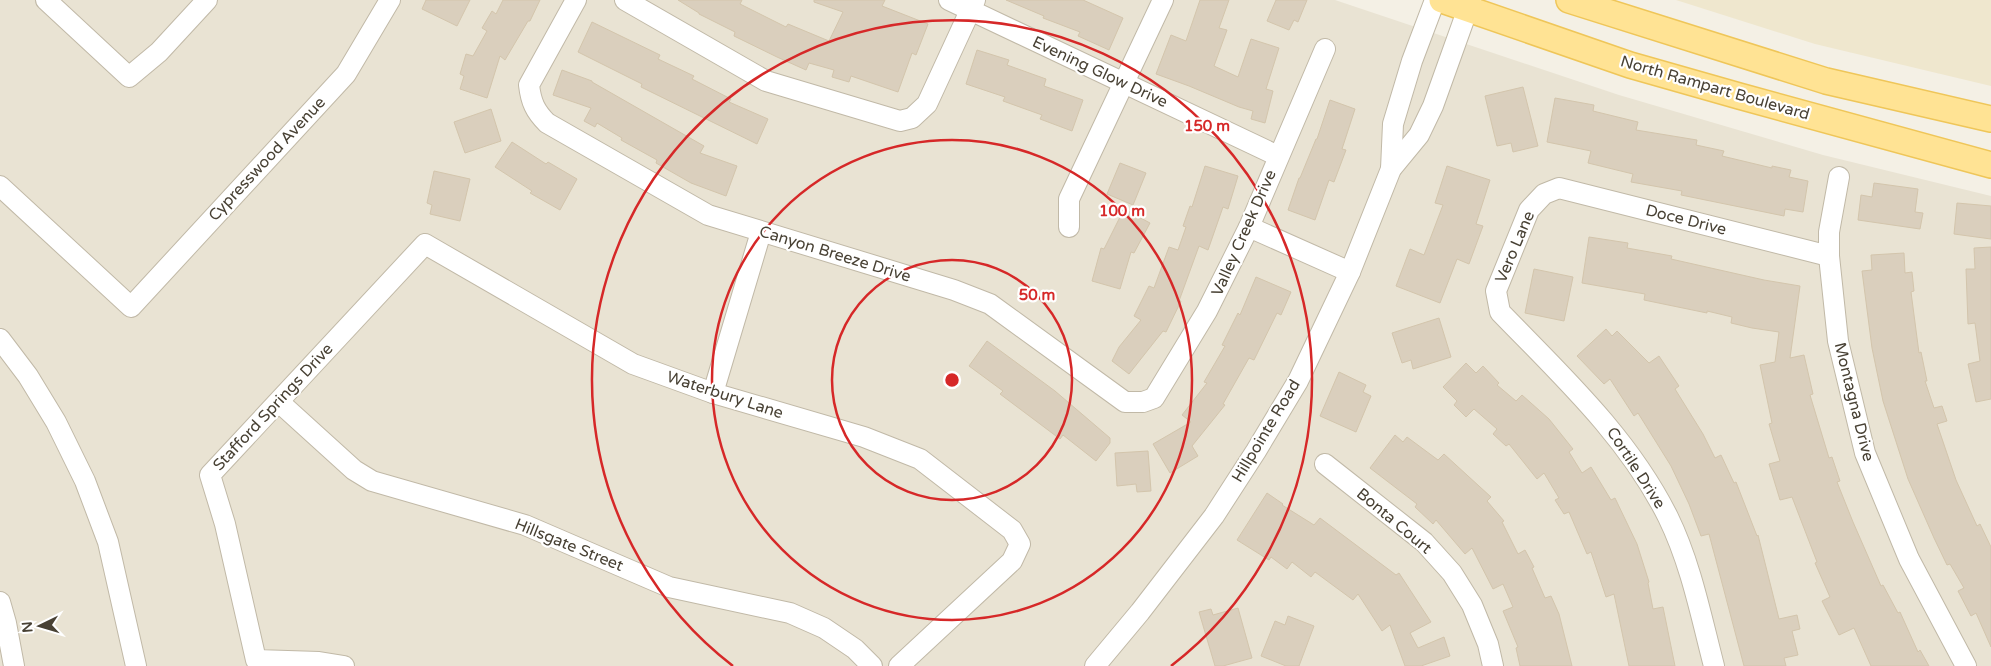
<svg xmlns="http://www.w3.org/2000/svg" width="1991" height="666" viewBox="0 0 1991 666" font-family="'Varela Round',sans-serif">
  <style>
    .residential { fill: #e9e3d3 }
    .education { fill: #efe7ce }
    .building { fill: #dacfbd; stroke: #d3c5ac }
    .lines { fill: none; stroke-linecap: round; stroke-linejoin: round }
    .minor-casing { stroke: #c1b9a7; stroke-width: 22 }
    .major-casing { stroke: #efc659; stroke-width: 28 }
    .minor { stroke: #fff; stroke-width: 20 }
    .major { stroke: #ffe394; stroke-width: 25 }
    .ring { fill: none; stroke: #d62828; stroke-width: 2.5 }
    .labels { text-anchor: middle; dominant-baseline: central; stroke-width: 4.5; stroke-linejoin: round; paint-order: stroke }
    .street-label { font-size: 16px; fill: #484134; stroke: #fff }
    .centre { fill: #d62828; stroke: #fff; stroke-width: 2.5 }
    .ring-label { font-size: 15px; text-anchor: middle; font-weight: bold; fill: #d62828; stroke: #fff; stroke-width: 4.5; stroke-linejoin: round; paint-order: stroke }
  </style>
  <rect width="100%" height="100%" fill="#f4f0e5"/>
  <polygon class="residential" points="0,0 1335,0 1619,95 1823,155 1991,196 1991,666 0,666"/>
  <polygon class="education" points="1676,0 1991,0 1991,86 1815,44"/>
  <g class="building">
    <polygon points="426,0 470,0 457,26 422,9"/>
    <polygon points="503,0 540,0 530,21 528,21 505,60 500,56 487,98 460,89 464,76 460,74 466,54 473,56 487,31 482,28 492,11 496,14"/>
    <polygon points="678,0 742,0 740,4 786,27 788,24 829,41 843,12 814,2 814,0 885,0 882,6 928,24 916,55 912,53 898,92 851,76 849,82 832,77 834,70 809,63 806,70 777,57 734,36 735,32 699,14 699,13"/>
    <polygon points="1006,0 1083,0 1123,18 1109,50 1078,36 1080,32 1043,18 1044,16"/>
    <polygon points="1200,0 1229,0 1219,28 1227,30 1214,66 1238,77 1251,39 1279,48 1266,89 1273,91 1265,123 1251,119 1253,111 1239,107 1189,86 1156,74 1171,35 1186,41"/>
    <polygon points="1276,0 1307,0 1298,22 1294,20 1289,30 1267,21"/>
    <polygon points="592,22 660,55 658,59 694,76 692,79 731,99 729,102 768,119 757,144 641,87 642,84 578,52"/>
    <polygon points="977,50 1009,60 1007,65 1046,79 1044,86 1083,100 1072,131 1040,119 1042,115 1003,101 1005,97 966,84"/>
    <polygon points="562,70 592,81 592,82 704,146 700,153 737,166 726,196 691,183 656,163 657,160 621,140 622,138 597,123 595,127 584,121 591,108 553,95"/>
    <polygon points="1523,87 1538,146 1513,152 1511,143 1497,146 1485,96"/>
    <polygon points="1555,98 1594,105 1593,111 1638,122 1636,130 1697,140 1696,145 1724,151 1722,156 1772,168 1772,166 1791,170 1789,177 1808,181 1803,212 1785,209 1784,216 1681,195 1682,191 1631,182 1633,174 1588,163 1591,151 1547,142"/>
    <polygon points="1330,100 1355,109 1342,149 1346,150 1334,182 1329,180 1315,220 1288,210 1299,178 1300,178 1316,139 1317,139"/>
    <polygon points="491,109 501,141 465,153 454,122"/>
    <polygon points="512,142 546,164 548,162 577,179 560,210 530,193 532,191 495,167"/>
    <polygon points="1120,163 1146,173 1133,205 1107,194"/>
    <polygon points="1205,166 1238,176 1228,209 1223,207 1208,250 1199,246 1179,301 1181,301 1166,332 1163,331 1129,374 1112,361 1119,347 1141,320 1134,316 1149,286 1154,288 1169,247 1178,250 1186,227 1183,226 1190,206 1192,207"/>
    <polygon points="1447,166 1490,180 1476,224 1483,226 1469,264 1457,259 1440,303 1396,286 1410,249 1424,255 1443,205 1435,203"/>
    <polygon points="434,171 470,179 460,221 430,214 432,205 427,203"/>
    <polygon points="1874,183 1918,189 1915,212 1923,213 1920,229 1858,220 1861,195 1872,197"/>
    <polygon points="1957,203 1991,206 1991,239 1954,234"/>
    <polygon points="1124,209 1150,223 1134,253 1131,252 1120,289 1092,281 1101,248 1104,249"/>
    <polygon points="1589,237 1628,243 1627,248 1672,256 1671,259 1764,280 1800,286 1790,358 1804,355 1813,394 1810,395 1829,458 1832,457 1840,481 1837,482 1853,522 1881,586 1883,585 1898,613 1900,612 1918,652 1920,650 1929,666 1871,666 1854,628 1839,635 1822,601 1830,597 1815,563 1817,562 1792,497 1780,500 1769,464 1780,461 1769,424 1772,423 1760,365 1775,362 1779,332 1752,328 1731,323 1732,317 1707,311 1707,313 1644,300 1645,294 1582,283"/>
    <polygon points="1991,247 1991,399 1976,402 1968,364 1980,361 1975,323 1968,324 1966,269 1975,269 1974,248"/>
    <polygon points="1904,253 1905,273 1912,272 1914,291 1911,292 1919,353 1921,352 1927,381 1925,381 1934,408 1942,406 1947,421 1937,424 1956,480 1977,526 1980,524 1991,547 1991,647 1976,613 1971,616 1958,591 1964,588 1950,564 1947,565 1934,538 1908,479 1883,401 1872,348 1862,271 1872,270 1871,255"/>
    <polygon points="1534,269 1573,277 1564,321 1525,313"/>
    <polygon points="1256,277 1291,292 1281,315 1277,313 1254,360 1249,358 1223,404 1225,405 1192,446 1198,456 1170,473 1153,444 1191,422 1182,415 1207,383 1204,382 1225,346 1222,345 1238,313 1240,315"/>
    <polygon points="1439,318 1451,357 1413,369 1411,360 1402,363 1392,333"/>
    <polygon points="1606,329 1612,336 1617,331 1649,363 1659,356 1679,386 1675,389 1703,434 1715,458 1721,455 1734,483 1736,482 1757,536 1758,535 1779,619 1797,615 1800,629 1792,631 1798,655 1784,658 1786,666 1744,666 1709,534 1701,536 1689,504 1671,466 1638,413 1634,416 1610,379 1604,384 1577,356"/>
    <polygon points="987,341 1055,391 1110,438 1110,443 1096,461 1063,435 1060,439 1000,394 1003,391 969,366"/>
    <polygon points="1466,363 1476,373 1483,366 1499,383 1497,385 1516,401 1522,395 1549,419 1573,449 1569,452 1582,473 1591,467 1611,500 1615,498 1637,544 1649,582 1648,583 1653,609 1663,607 1675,666 1629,666 1614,594 1606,597 1591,552 1587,554 1569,512 1564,514 1555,500 1559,498 1544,473 1537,479 1509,444 1506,446 1493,434 1497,429 1474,409 1466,417 1454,405 1457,401 1443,387"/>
    <polygon points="1339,372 1366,385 1363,392 1371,396 1356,432 1320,416"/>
    <polygon points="1395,435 1403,442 1407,437 1438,460 1444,454 1491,497 1487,501 1504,521 1502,522 1518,554 1525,550 1534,567 1532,568 1545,598 1551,596 1559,614 1572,666 1520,666 1516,648 1518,647 1503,611 1513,607 1503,584 1493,589 1472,548 1465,554 1436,520 1433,524 1415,507 1417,504 1370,468"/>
    <polygon points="1148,451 1151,491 1137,492 1136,484 1117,486 1115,453"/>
    <polygon points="1267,493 1283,504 1282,505 1314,525 1320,518 1396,575 1399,573 1431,622 1410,633 1418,648 1444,637 1450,656 1421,666 1405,666 1390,625 1382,631 1358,594 1353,600 1315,572 1311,577 1292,562 1287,569 1271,557 1269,560 1237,540"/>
    <polygon points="1238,608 1252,658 1223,666 1215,666 1199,612 1211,609 1213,615"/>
    <polygon points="1288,616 1314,626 1299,666 1286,666 1261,656 1275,621 1285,625"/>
  </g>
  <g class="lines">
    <defs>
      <g id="minor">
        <polyline points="46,0 129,77 159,52 207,0"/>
        <path d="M576,0l-47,85c2,17 6,26 18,38l161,92 246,75 36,14 135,98h18l11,-4 53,-87 42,-84 76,-178"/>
        <polyline points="625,0 766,81 900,121 912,118 927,104 975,0"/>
        <polyline points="949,0 1278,156"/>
        <polyline points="1391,169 1393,124 1412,61 1435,0"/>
        <polyline points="1839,177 1829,232 1829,256 1838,341 1865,453 1909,559 1966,666"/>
        <polyline points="0,186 131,307 346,74 390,0"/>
        <polyline points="1069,227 1069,199 1163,0"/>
        <polyline points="1249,227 1350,272"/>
        <polyline points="0,339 28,376 56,422 85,481 108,542 136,666"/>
        <polyline points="713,393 761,232"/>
        <polyline points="279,402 354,470 372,481 525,525 669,587 790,613 824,628 855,649 872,666"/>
        <polyline points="1325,464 1424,542 1452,573 1472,605 1488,644 1493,666"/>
        <polyline points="0,602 6,623 14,666"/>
        <polyline points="344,666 319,662 256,660 225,524 210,475 425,244 633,364 713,393 864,437 920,459 1012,530 1020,544 1012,561 899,666"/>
        <polyline points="1095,666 1140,612 1214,516 1256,451 1298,381 1350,272 1391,169 1419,135 1433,106 1471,0"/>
        <path d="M1714,666c-13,-50 -23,-102 -46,-149 -40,-80 -106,-141 -168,-205l-4,-21 33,-81 15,-16 15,-6 270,68"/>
      </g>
      <g id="major">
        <polyline points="1442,0 1630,65 1739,96 1991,165"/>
        <polyline points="1569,0 1826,81 1991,119"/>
      </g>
    </defs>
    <use href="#minor" class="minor-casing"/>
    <use href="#major" class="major-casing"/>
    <use href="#minor" class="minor"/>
    <use href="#major" class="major"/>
  </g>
  <g class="ring">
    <circle cx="952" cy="380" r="120"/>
    <circle cx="952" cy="380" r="240"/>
    <path d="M733 666A360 360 0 1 1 1171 666"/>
  </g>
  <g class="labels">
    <g class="street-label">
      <text transform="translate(1100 72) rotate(25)">Evening Glow Drive</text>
      <text transform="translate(1715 88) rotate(16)">North Rampart Boulevard</text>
      <text transform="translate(267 159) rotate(-47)">Cypresswood Avenue</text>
      <text transform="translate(1686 220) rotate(14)">Doce Drive</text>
      <text transform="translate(1244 233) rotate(-66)">Valley Creek Drive</text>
      <text transform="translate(1515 247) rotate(-67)">Vero Lane</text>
      <text transform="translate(835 254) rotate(17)">Canyon Breeze Drive</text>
      <text transform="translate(725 395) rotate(18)">Waterbury Lane</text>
      <text transform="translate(1854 402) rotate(76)">Montagna Drive</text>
      <text transform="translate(273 407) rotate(-47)">Stafford Springs Drive</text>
      <text transform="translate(1266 431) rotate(-59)">Hillpointe Road</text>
      <text transform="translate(1636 468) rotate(57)">Cortile Drive</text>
      <text transform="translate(1394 521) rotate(40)">Bonta Court</text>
      <text transform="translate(569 545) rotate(22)">Hillsgate Street</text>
    </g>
  </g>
  <circle cx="952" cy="380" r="8" class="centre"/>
  <g class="ring-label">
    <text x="1207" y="131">150 m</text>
    <text x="1122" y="216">100 m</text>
    <text x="1037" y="300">50 m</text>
  </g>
  <g transform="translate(40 626) rotate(265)" stroke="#ffffff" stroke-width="4" paint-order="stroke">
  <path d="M0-4L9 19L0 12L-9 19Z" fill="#484134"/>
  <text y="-8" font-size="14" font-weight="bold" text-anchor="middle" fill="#484134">N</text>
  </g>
</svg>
